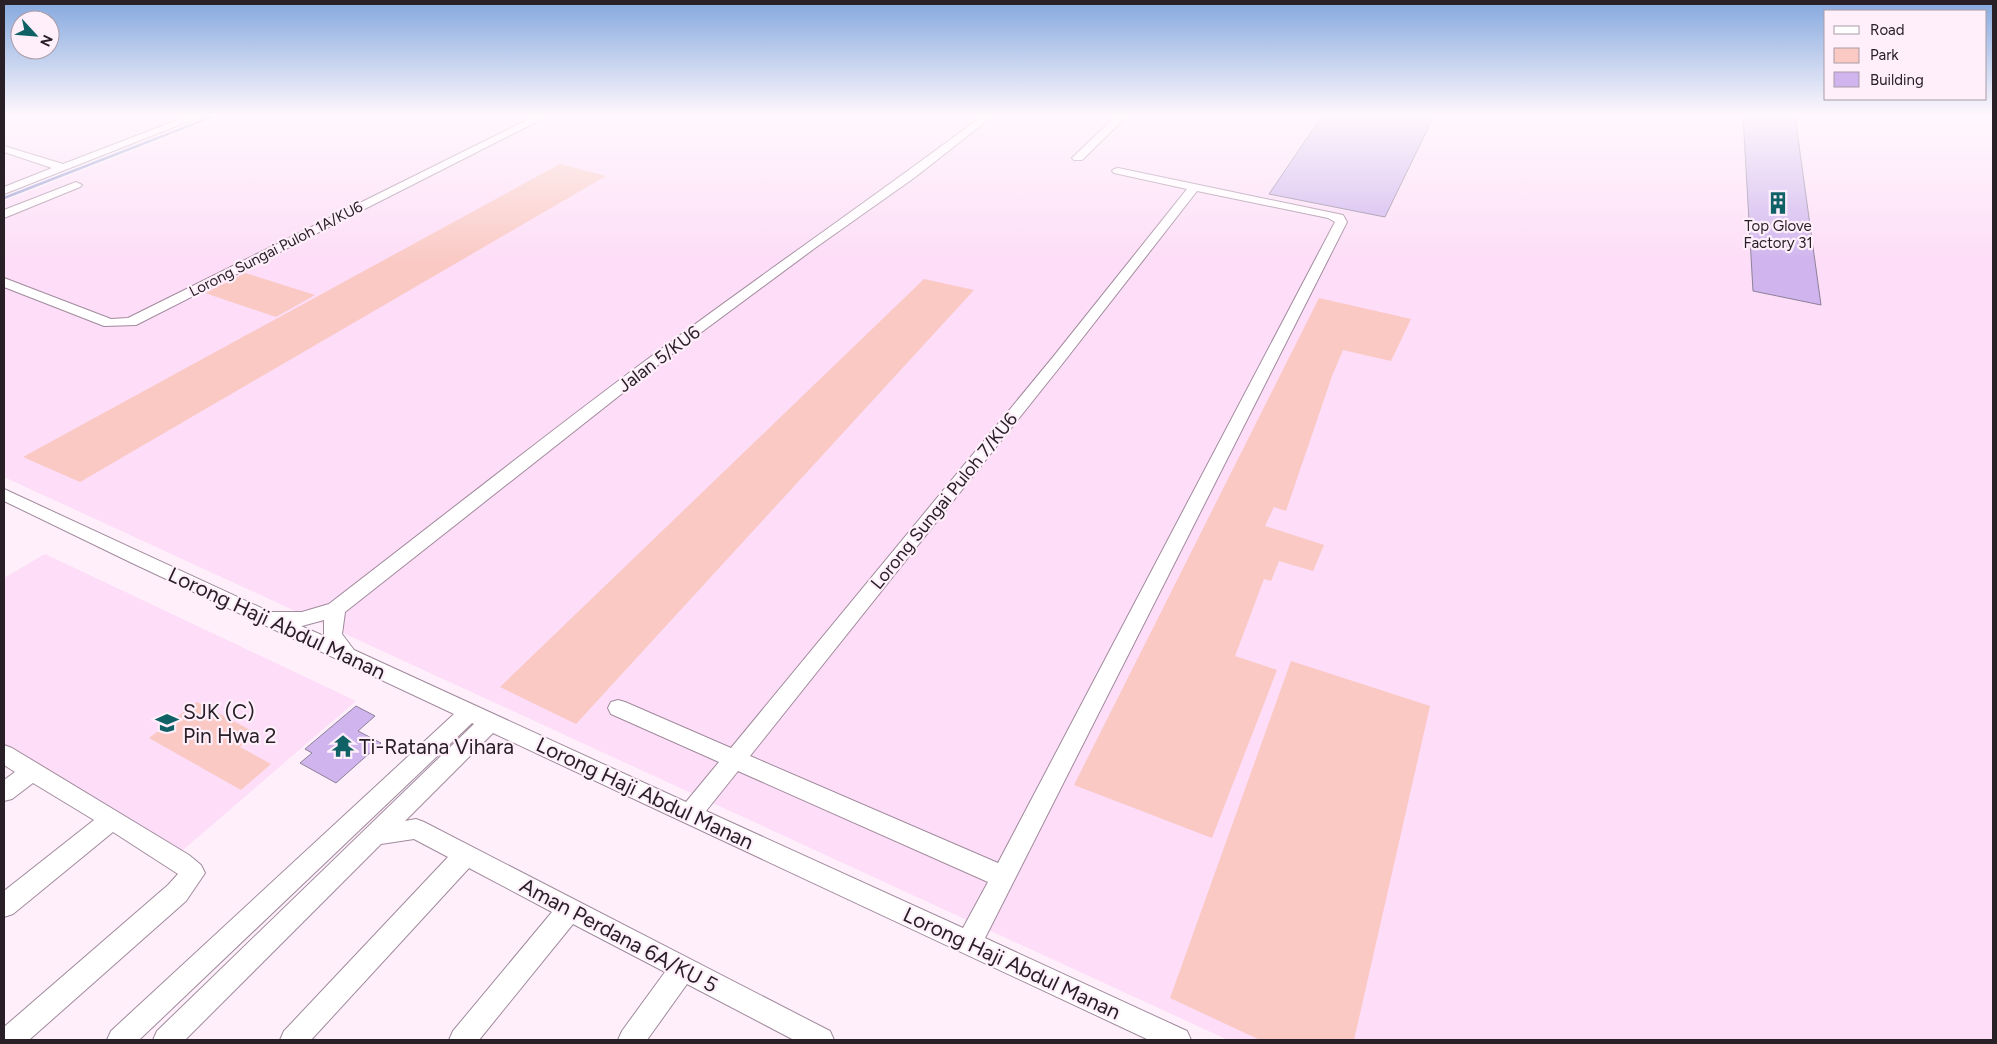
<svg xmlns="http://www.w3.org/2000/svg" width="1997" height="1044" viewBox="0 0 1997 1044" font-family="Figtree,sans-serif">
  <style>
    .built { fill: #fdddf7 }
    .green { fill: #fac9c4 }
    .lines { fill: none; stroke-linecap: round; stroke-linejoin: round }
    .stream { stroke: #8f95ce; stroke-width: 2.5 }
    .building { fill: #cfb4ed; stroke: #8c8099 }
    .minor-casing { stroke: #a18a9d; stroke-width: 2 }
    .minor { fill: #fff; fill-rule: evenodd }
    .labels { text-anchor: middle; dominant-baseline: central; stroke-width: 4.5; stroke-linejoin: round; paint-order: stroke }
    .far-poi-label { font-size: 15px; fill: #292027; stroke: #feeffb }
    .far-street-label { font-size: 15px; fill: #292027; stroke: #feeffb }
    .street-label { font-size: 18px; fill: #292027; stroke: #feeffb }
    .near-street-label { font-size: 21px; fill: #292027; stroke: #feeffb }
    .near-poi-label { font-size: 21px; fill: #292027; stroke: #feeffb; text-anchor: start }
  </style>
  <rect width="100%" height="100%" fill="#feeffb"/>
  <g class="built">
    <polygon points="4,116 187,116 4,187"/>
    <polygon points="222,116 1993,116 1993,1040 1228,1040 4,477 4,201"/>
    <polygon points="45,554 356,701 183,850 4,744 4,578"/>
  </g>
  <g class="green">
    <polygon points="560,164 606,176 80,482 23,457"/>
    <polygon points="245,273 315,295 276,317 205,293"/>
    <polygon points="924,279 974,290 576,724 500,687"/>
    <polygon points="1319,298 1411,319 1391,361 1343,350 1332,376 1286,511 1274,507 1265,526 1324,545 1313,571 1279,561 1271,581 1264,579 1235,656 1277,670 1212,838 1074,785"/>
    <polygon points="1291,661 1430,706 1354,1040 1260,1040 1170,998"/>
    <polygon points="197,702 256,733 240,747 271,764 241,790 149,738"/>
  </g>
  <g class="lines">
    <polyline class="stream" points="4,198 214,116"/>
  </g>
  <g class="building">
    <polygon points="1322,116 1434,116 1385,217 1269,194"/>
    <polygon points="1743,116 1795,116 1821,305 1753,291"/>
    <polygon points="356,706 375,716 358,731 381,743 336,783 300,763 312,753 305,749"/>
  </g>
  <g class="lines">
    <defs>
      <g id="minor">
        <polygon points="188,116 202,116 4,194 4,187 52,168 4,152 4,146 63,164"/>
        <polygon points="535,116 548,116 136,325 104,326 4,287 4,278 111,319 128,318"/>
        <path d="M982,116h11l-79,62 -99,70 -143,106 -327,258 -3,22 12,16 332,152 33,-40 -108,-48 -3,-6 3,-6 7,-2 7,2 106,46 322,-391 134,-168 -73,-16 -2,-2 2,-2 4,-1 225,47 4,7 -362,716 202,93 4,9h-42l-656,-307 -88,88 11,-2 8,3 406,209 4,9h-40l-107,-56 -40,56h-29l4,-9 43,-59 -92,-48 -94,116h-30l4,-9 99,-119 -83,-44 -158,172h-31l4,-9 164,-174 -34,-18 -33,5 -196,196h-32l4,-9 317,-307 -2,-1 -333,317h-32l4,-9 343,-317 -322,-151 -128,-62v-12l266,123h32l27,-8c112,-86 222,-174 335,-257 105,-78 213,-152 318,-231zM1197,191l131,27 7,4 -337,641 -248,-107 313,-393zM324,620v16l-23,-10h1zM738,771l250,111 -25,46 -257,-117z"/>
        <polygon points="1116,116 1127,116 1082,160 1074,160 1072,158 1074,156"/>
        <polygon points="76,182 82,185 80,187 4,218 4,210"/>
        <polygon points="4,745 12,748 189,855 201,865 205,873 186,901 29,1040 4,1040 4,1027 168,885 178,874 113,832 13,914 4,917 4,891 94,820 33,783 12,799 4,801 4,780 15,772 4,765"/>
      </g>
    </defs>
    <use href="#minor" class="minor-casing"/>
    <use href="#minor" class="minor"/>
  </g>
  <linearGradient id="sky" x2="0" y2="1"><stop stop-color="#84a8de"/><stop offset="0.44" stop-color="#fff8fd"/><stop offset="1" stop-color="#fff8fd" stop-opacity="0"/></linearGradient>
  <rect width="1997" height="262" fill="url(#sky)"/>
  <defs>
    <symbol id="building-bare" viewBox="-9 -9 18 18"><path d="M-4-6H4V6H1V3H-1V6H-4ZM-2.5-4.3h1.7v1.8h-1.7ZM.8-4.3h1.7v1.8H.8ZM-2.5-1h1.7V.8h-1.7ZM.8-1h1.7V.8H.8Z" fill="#106166" stroke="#feeffb" stroke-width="2.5" paint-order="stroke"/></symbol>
    <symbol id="school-bare" viewBox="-9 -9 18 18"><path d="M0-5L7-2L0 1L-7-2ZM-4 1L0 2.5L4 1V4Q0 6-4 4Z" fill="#106166" stroke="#feeffb" stroke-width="2.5" paint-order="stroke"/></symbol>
    <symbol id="temple-bare" viewBox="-9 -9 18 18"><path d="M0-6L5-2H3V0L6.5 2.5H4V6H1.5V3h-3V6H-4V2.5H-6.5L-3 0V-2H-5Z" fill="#106166" stroke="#feeffb" stroke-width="2.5" paint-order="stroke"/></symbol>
  </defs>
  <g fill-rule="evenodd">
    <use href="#building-bare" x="1762" y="187" width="32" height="32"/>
    <use href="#school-bare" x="151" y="707" width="32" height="32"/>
    <use href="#temple-bare" x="327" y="730" width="32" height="32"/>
  </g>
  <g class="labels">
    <g class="far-poi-label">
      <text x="1778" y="226">Top Glove<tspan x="1778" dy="17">Factory 31</tspan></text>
    </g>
    <g class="far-street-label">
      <text transform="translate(276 249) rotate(-27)">Lorong Sungai Puloh 1A/KU6</text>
    </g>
    <g class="street-label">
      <text transform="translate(659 359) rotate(-37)">Jalan 5/KU6</text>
      <text transform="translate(944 501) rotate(-51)">Lorong Sungai Puloh 7/KU6</text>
    </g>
    <g class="near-street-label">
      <text transform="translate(277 623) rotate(25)">Lorong Haji Abdul Manan</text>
      <text transform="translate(645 793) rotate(25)">Lorong Haji Abdul Manan</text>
      <text transform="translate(619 935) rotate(28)">Aman Perdana 6A/KU 5</text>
      <text transform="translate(1012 963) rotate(25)">Lorong Haji Abdul Manan</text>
    </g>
    <g class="near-poi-label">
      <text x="183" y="711">SJK (C)<tspan x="183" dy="24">Pin Hwa 2</tspan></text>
      <text x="359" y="746">Ti-Ratana Vihara</text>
    </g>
  </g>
  <rect width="1997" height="1044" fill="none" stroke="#292027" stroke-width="10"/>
  <rect x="1824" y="10" width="162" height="90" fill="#feeffb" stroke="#a99ca6"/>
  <rect x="1834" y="26" width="25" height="8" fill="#ffffff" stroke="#a99ca6"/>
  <text x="1870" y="35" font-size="15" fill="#292027">Road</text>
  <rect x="1834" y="48" width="25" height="15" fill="#fac9c4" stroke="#a99ca6"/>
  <text x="1870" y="60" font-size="15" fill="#292027">Park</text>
  <rect x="1834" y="72" width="25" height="15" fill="#cfb4ed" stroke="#a99ca6"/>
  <text x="1870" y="85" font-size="15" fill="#292027">Building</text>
  <g transform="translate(35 35) rotate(116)"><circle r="24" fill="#feeffb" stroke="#a99ca6"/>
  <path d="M0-4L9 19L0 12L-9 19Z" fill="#106166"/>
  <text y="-8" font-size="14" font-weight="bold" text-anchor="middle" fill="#292027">N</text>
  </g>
</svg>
